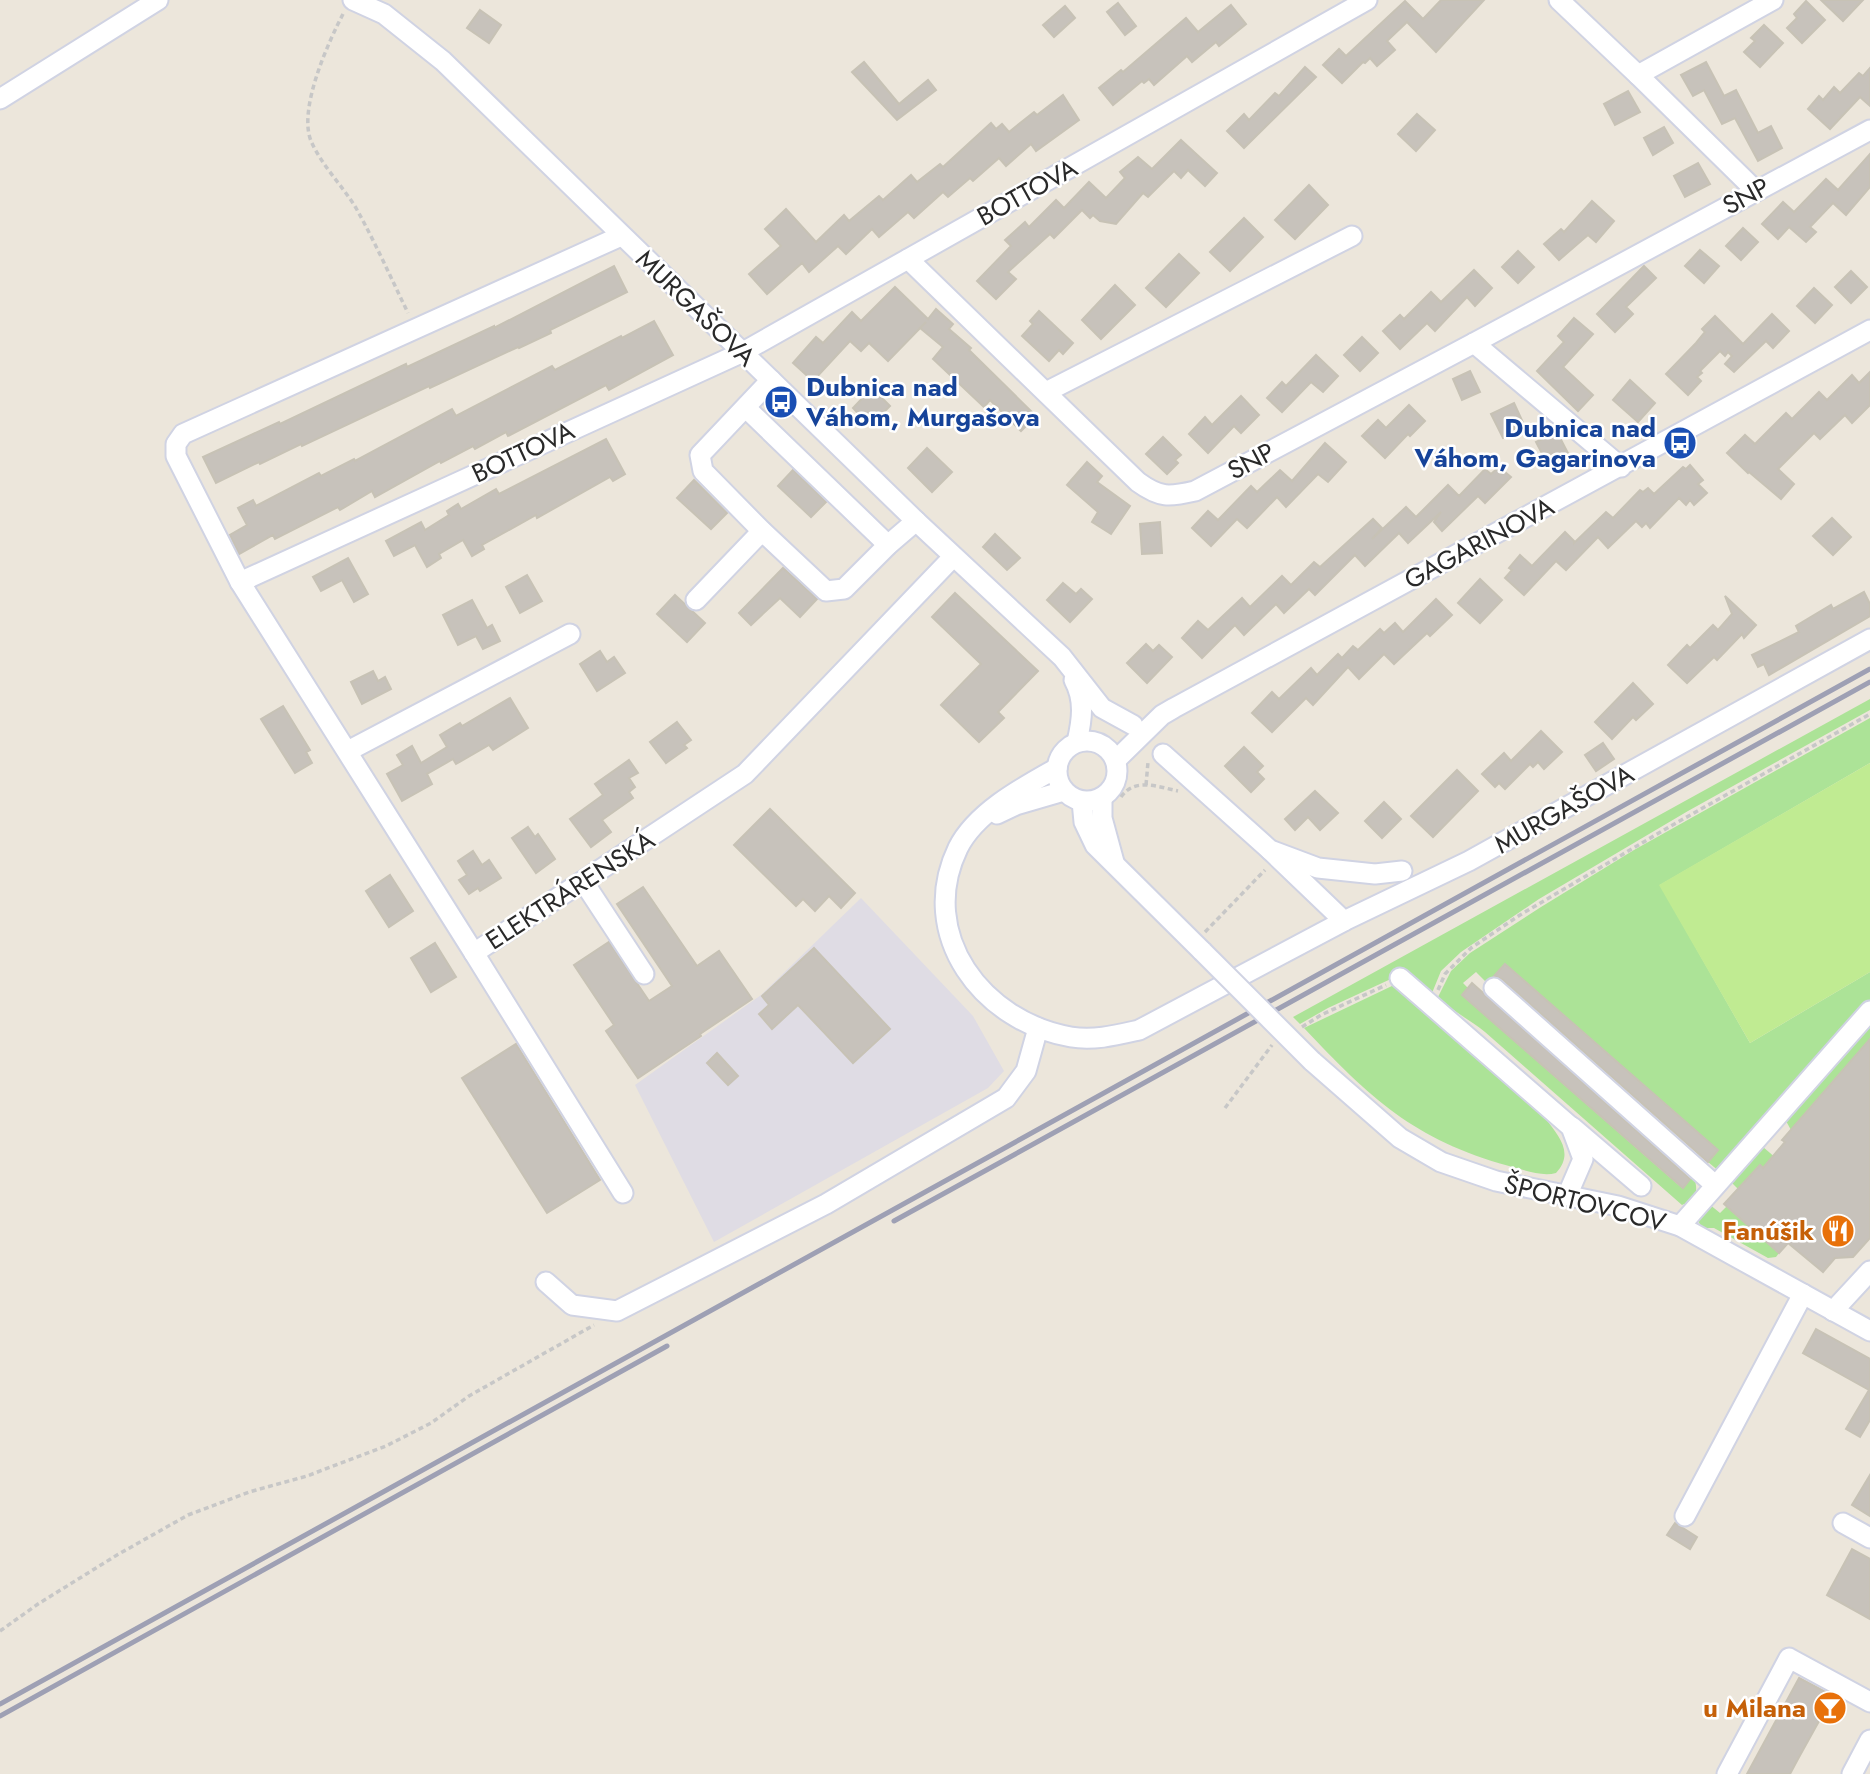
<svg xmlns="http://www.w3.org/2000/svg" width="1870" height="1774" viewBox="0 0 1870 1774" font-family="Jost,sans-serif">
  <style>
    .industrial { fill: #dfdce4 }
    .green { fill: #ace397 }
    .pitch { fill: #c0eb92 }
    .building { fill: #c7c2bb; stroke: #c7c2b5; stroke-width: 2 }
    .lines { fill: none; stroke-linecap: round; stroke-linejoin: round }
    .minor-casing { stroke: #d0d3e3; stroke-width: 23 }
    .path { stroke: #c7c7c7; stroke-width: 3.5; stroke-dasharray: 5 3.5; stroke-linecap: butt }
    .minor { stroke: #fff; stroke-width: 19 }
    .rail { stroke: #9ea0b4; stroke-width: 5 }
    .minor-bridge-casing { stroke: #d0d3e3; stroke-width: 23; stroke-linecap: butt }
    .minor-bridge { stroke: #fff; stroke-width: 19 }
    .labels { text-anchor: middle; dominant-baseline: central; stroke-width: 5; stroke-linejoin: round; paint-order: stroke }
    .street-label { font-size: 26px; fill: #292929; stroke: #fff }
    .transit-label { font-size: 26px; font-weight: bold; fill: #164399; stroke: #fff; text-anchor: start }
    .food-label { font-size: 26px; font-weight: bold; fill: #c56008; stroke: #fff; text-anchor: end }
  </style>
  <rect width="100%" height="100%" fill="#ece6db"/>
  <polygon class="industrial" points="861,898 973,1016 1004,1071 988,1088 714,1242 635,1085 761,995"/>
  <g class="green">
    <polygon points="1870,699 1870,710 1688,811 1539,899 1461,952 1441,971 1432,993 1400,969 1391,974 1393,978 1328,1008 1300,1024 1293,1017"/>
    <path d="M1870,718v45l-210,122 90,158 120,-71v30l-150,170 -12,-10 10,-12 -213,-186 -18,19 -11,-11 -13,11 5,5 -6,7 220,193 11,-12c6,12 3,22 -5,32l-4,-4 -2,1 -197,-173c-16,-13 -32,-20 -47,-35l13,-26 19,-18 71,-46 93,-57z"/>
    <path d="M1394,985l151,133c13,17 30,35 11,55 -14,4 -32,-3 -47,-7 -95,-26 -139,-68 -205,-138z"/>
    <polygon points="1870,1021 1870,1039 1791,1130 1786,1121 1786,1116"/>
    <polygon points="1759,1147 1763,1147 1797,1176 1738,1189 1728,1179"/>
    <polygon points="1709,1204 1720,1213 1727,1206 1779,1253 1776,1257 1768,1258 1714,1228 1702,1228 1697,1219"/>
  </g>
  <polygon class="pitch" points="1870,763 1870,972 1750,1043 1659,885"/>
  <g class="building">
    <polygon points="1441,0 1484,0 1436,52 1407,22 1387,41 1395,50 1377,66 1370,58 1365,63 1363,62 1342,83 1323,65 1339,49 1346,56 1405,1 1423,19"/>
    <polygon points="1821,0 1863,0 1843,21"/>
    <polygon points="1806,1 1825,20 1802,43 1787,28 1797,18 1794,14"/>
    <polygon points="1118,3 1136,26 1125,35 1107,12"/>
    <polygon points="1231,5 1246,24 1219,46 1216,42 1192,62 1187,56 1154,85 1149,79 1144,83 1142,81 1113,105 1099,88 1121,70 1123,72 1186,18 1198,32"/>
    <polygon points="1065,6 1075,18 1054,37 1043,25"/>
    <polygon points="480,10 501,25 489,43 467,28"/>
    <polygon points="1764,25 1783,43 1760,67 1744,52 1755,41 1751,38"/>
    <polygon points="864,62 899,104 928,80 936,90 897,120 852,72"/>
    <polygon points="1706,62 1724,96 1736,90 1758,133 1771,126 1782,148 1758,161 1735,118 1722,124 1704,90 1693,96 1681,75"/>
    <polygon points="1305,67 1316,77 1244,148 1227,131 1244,114 1249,120 1275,93 1279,96"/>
    <polygon points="1870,68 1870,106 1860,97 1830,129 1808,109 1819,96 1823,100 1834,87 1840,93 1859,73 1863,76"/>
    <polygon points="1628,91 1640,112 1615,125 1604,104"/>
    <polygon points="1063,95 1079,120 1036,151 1031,144 1006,166 999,158 973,181 970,178 948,197 943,192 914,218 908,212 879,237 872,229 846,254 838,246 809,272 802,263 767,294 749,274 781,246 765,229 786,209 816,242 844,215 849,221 879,196 883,200 911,175 917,182 940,164 943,167 991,123 996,129 1002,124 1009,132 1034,112 1037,115"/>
    <polygon points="1417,114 1435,130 1416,151 1398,134"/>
    <polygon points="1664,127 1673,143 1653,155 1644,138"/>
    <polygon points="1181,140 1217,173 1205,186 1188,170 1181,178 1174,171 1148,197 1143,193 1116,224 1100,221 1093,215 1090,218 1082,210 1054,238 1050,234 1008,272 1016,279 996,299 977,281 1011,246 1005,240 1025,222 1029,227 1056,200 1064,208 1089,182 1106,198 1125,178 1120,172 1138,157 1152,169"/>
    <polygon points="1870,154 1870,187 1846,215 1833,203 1810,227 1816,232 1806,242 1789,227 1778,239 1762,224 1783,202 1794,212 1826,179 1838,190"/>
    <polygon points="1698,163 1710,184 1685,197 1674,176"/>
    <polygon points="1309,185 1328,205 1295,239 1275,220"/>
    <polygon points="1592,201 1614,221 1596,242 1588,235 1559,260 1544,244 1561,229 1564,232"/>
    <polygon points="1244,218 1263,237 1230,271 1210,252"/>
    <polygon points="1743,228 1758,242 1741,260 1726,246"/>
    <polygon points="1700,250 1719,266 1704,283 1685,266"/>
    <polygon points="1518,251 1534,267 1518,283 1502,267"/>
    <polygon points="1179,254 1199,273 1166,307 1146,288"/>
    <polygon points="614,266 627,292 550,330 551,333 519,348 518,347 430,388 429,386 302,446 301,444 260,464 259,462 216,483 203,457 279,422 280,424 406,364 407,367 494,326 494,328"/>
    <polygon points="1644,266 1656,278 1626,307 1633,314 1615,332 1597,314"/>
    <polygon points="1474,270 1492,288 1475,306 1467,297 1435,331 1427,323 1400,349 1383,331 1400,315 1404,319 1431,292 1441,302"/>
    <polygon points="1851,271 1867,287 1851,303 1835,287"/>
    <polygon points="1115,285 1135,305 1101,339 1082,320"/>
    <polygon points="895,287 928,319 936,309 953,324 949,329 971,348 969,350 1036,416 1021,431 990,400 984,407 933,359 943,347 920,328 926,322 888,361 869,343 861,351 850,341 813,381 793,363 816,337 823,343 852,312 861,321"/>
    <polygon points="1814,288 1832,305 1815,323 1797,306"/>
    <polygon points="1039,311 1073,343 1063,354 1059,350 1049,361 1022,336 1033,324 1030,321"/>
    <polygon points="1772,314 1789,331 1773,348 1766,341 1734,372 1725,364 1732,356 1728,352 1725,356 1720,351 1700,371 1702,373 1697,377 1701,381 1688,395 1666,374 1696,343 1705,332 1702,329 1715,316 1743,344"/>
    <polygon points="1574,318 1593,334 1563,367 1593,395 1578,411 1537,371 1564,342 1558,336"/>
    <polygon points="654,321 673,355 609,390 606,385 508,436 506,432 475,449 473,446 441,463 440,461 375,497 372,491 340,510 338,507 275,539 273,535 239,554 230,535 247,525 238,508 253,500 256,506 319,473 321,476 354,459 355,461 452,409 456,416 552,366 555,370 621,336 622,338"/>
    <polygon points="1362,337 1378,353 1360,371 1344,355"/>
    <polygon points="1316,355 1338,376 1323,392 1311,382 1282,412 1267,398 1282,382 1286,386"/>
    <polygon points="1470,371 1480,392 1462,400 1453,379"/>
    <polygon points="1870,372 1870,405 1852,423 1845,415 1820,439 1814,433 1778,469 1794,484 1781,499 1749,472 1748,473 1727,453 1745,435 1755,444 1786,413 1792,419 1819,392 1827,400 1852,375 1859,383"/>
    <polygon points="1630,380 1655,403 1638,422 1613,400"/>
    <polygon points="872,388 890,406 870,426 853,408"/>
    <polygon points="1241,396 1259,415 1241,433 1234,426 1208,453 1189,434 1205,417 1212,425"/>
    <polygon points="1514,403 1525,427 1503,438 1491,414"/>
    <polygon points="1409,405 1425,421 1410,436 1408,434 1385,458 1362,436 1378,420 1386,428"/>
    <polygon points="1557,432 1570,457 1549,467 1536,442"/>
    <polygon points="1163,437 1181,455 1175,460 1178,463 1167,474 1146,454"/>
    <polygon points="606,439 625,474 613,481 610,477 537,518 536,515 482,545 484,549 472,556 463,540 439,554 441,558 427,567 415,545 394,556 386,541 421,522 425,530 449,515 447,511 458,504 461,509 496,489 499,494"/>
    <polygon points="1325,443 1346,462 1328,482 1318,474 1286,507 1277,497 1247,528 1237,519 1211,546 1192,528 1208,511 1218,520 1251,486 1257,492 1280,470 1292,481"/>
    <polygon points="927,448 952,472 932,492 908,468"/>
    <polygon points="1087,462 1102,476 1097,482 1130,506 1111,534 1092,522 1098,512 1067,485"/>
    <polygon points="1690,465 1703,480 1698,484 1707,493 1694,505 1690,500 1686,505 1679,498 1650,528 1646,523 1642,527 1636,521 1608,548 1598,537 1566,570 1556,561 1524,595 1505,578 1512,570 1509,568 1520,555 1532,566 1565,532 1574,541 1574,543 1606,512 1613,518 1640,490 1643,492 1648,488 1654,494 1683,467 1686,469"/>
    <polygon points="1499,467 1511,477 1485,503 1478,496 1442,531 1434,522 1441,512 1408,543 1399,533 1365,566 1355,555 1315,595 1309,589 1284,613 1276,604 1244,635 1235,625 1202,658 1182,638 1198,621 1208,630 1242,598 1250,607 1282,576 1291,585 1314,562 1320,567 1373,519 1382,528 1372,539 1406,507 1416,517 1448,485 1459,496 1485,469 1491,474"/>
    <polygon points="793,470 826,502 811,517 778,486"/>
    <polygon points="694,480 727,513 711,529 677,498"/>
    <polygon points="1832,518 1851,537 1833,555 1813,536"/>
    <polygon points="1160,522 1162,553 1142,554 1140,524"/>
    <polygon points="995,534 1020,558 1007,570 983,547"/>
    <polygon points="348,558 368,594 354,602 342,580 321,591 313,577"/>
    <polygon points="783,568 817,599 800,617 780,598 751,625 739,613"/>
    <polygon points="527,575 542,601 520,613 506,587"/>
    <polygon points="1480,579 1502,600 1480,623 1458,603"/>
    <polygon points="1063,583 1076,594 1081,589 1092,599 1070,622 1047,600"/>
    <polygon points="1864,592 1870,604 1870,616 1769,675 1764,664 1758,667 1752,655 1799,632 1796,626 1831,605 1833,609"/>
    <polygon points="955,593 1038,671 998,712 1004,718 979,742 941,705 981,664 932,617"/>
    <polygon points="675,595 705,623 687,642 657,614"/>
    <polygon points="1725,596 1756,625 1744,638 1742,634 1717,660 1714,657 1687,683 1668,665 1687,645 1690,648 1713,625 1718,630 1732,614"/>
    <polygon points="1436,599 1452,615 1430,636 1427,633 1394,664 1384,654 1359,679 1348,667 1313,705 1306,698 1272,732 1252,713 1272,692 1279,699 1311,668 1317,675 1338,654 1342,658 1353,646 1358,650 1380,629 1384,633 1395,623 1403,632"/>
    <polygon points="472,600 487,628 492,625 500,641 483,649 476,636 458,645 443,615"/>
    <polygon points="1146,644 1153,651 1159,645 1172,657 1147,683 1127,663"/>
    <polygon points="600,651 607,662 614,657 625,673 597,691 580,664"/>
    <polygon points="373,671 378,681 385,677 391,689 362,704 351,682"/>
    <polygon points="1633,683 1653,704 1636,720 1633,717 1612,739 1595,722"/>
    <polygon points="510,698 528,728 493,750 489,745 456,764 453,759 427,774 432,784 402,801 387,774 403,765 397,755 412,746 421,763 447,747 440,735 460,723 462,726"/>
    <polygon points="283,706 310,750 306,752 312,763 295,773 261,719"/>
    <polygon points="677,722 691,740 684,745 687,748 666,763 650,742"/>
    <polygon points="1541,731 1562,752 1544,769 1538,762 1533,767 1530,764 1505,789 1499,783 1495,787 1482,774 1504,753 1511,761"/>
    <polygon points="1603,743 1614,759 1596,771 1585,755"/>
    <polygon points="1244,747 1263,766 1257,772 1264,779 1251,792 1225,766"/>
    <polygon points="629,760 638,773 629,778 635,787 629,792 633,798 602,820 611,832 591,847 570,819 603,795 595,784"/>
    <polygon points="1457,770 1478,791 1433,837 1411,816"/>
    <polygon points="1315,791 1338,813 1320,830 1308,817 1295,830 1285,819"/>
    <polygon points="1384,802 1401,819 1382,838 1365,821"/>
    <polygon points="770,809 855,893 841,908 829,896 815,911 803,899 796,906 734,845"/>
    <polygon points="528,827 535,837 538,834 555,859 536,873 512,838"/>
    <polygon points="473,851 482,865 489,860 501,878 480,891 478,888 469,894 459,880 467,875 458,861"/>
    <polygon points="390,875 413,911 389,927 366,891"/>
    <polygon points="643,887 697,966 719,951 752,999 700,1034 701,1036 638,1078 606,1031 614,1025 574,965 609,942 649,1001 672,986 617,904"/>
    <polygon points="435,943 456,977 431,992 411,958"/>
    <polygon points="814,948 890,1029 853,1063 798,1005 772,1029 759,1014 769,1005 762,996"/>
    <polygon points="1505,964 1718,1150 1708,1162 1502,979 1494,976"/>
    <polygon points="1472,983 1690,1179 1683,1188 1462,995"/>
    <polygon points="1870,1039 1870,1238 1853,1257 1835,1258 1823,1272 1788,1243 1779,1253 1724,1204 1760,1165 1763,1168 1785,1142 1782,1140"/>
    <polygon points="516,1044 600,1180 547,1213 462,1078"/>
    <polygon points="717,1053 738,1076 728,1085 707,1063"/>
    <polygon points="1816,1329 1870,1359 1870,1420 1860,1437 1846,1429 1869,1390 1803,1353"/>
    <polygon points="1870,1475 1870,1516 1852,1505"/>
    <polygon points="1675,1523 1697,1537 1690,1549 1667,1535"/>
    <polygon points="1852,1549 1870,1559 1870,1619 1827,1595"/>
    <polygon points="1799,1678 1833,1696 1798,1759 1790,1774 1747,1774"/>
  </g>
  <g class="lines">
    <defs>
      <g id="minor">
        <polyline points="353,0 384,14 443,61 916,521 1062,657 1102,708 1133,725"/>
        <polyline points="1559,0 1638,75"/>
        <polyline points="0,99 158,0"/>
        <polyline points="1755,190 1638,75 1773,0"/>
        <polyline points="621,236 183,434 176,444 176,456 240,582 474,953 745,774 953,557"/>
        <path d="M908,259l230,223c22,16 31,15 57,9l279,-148 396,-213"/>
        <polyline points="1474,343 1621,467"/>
        <polyline points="771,380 700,455 703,471 762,531 826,591 844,589 888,545 916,521"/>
        <polyline points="1046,392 1352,236"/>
        <polyline points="746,408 888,545"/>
        <polyline points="240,582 743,352 1367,0"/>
        <polyline points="696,600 762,531"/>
        <path d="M1074,680c11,20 8,40 3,62"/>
        <circle cx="1087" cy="771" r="30"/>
        <polyline points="348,751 570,634"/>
        <polyline points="1163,754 1270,850 1318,868 1375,874 1402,871"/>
        <polyline points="1116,760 1162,715 1174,708 1870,330"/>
        <path d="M1057,768c-34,19 -81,44 -99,80 -42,87 25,174 113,189 23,4 46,-2 68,-7l205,-109"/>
        <polyline points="1102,798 1102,818 1114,862"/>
        <polyline points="1082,801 1084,822 1095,845 1202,951"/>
        <polyline points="997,814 1016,805 1064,791"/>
        <polyline points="1270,850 1344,921 1469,861 1870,639"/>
        <polyline points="583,881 644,974"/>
        <polyline points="474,953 623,1193"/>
        <polyline points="1400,978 1571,1127 1583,1159 1567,1196"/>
        <polyline points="1494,988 1715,1185"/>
        <polyline points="1312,1061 1400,1138 1441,1162 1496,1181 1618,1206 1680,1226 1870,1331"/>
        <polyline points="1572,1127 1641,1186"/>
        <polyline points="1680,1226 1870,1011"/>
        <polyline points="546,1282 572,1305 617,1311 826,1204 1006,1098 1026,1071 1038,1028"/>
        <polyline points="1833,1311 1870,1271"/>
        <polyline points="1685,1516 1803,1294"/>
        <polyline points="1843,1523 1870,1538"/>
        <polyline points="1727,1774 1789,1658 1870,1702"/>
        <polyline points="1852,1774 1870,1740"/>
      </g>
    </defs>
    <use href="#minor" class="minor-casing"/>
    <g class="path">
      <path d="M343,14c-15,29 -45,95 -32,127 11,25 31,44 45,67 19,34 35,70 52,105"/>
      <polyline points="1146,785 1148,762"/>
      <path d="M1121,797c14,-20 37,-10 57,-6"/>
      <polyline points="1205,932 1265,870"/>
      <polyline points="1438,990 1445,974 1471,948 1520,915 1669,827 1870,714"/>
      <polyline points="1302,1027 1321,1015 1386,985"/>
      <polyline points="1225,1108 1272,1045"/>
      <polyline points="0,1631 38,1604 117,1555 188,1515 249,1492 307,1476 386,1446 431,1423 469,1396 594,1325"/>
    </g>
    <use href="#minor" class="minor"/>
    <g class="rail">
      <polyline points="894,1221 1870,682"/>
      <polyline points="0,1704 1870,669"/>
      <polyline points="0,1716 667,1346"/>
    </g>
    <defs>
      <polyline id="minor-bridge" points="1202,951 1312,1061"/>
    </defs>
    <use href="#minor-bridge" class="minor-bridge-casing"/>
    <use href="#minor-bridge" class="minor-bridge"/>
  </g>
  <defs>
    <symbol id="bus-disc" viewBox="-11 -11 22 22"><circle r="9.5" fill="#1a4fb4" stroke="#fff"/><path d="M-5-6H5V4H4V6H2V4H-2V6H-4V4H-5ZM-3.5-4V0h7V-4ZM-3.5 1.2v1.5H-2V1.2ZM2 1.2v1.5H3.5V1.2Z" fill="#fff"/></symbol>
    <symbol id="restaurant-disc" viewBox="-11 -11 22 22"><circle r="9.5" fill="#e8710a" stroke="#fff"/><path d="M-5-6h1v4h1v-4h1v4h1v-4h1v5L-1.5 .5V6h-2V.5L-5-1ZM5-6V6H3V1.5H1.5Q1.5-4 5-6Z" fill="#fff"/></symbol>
    <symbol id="bar-disc" viewBox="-11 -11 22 22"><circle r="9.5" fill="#e8710a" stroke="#fff"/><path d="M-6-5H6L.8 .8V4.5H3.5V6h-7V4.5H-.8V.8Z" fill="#fff"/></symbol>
  </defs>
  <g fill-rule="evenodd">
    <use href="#bus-disc" x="762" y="383" width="38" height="38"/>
    <use href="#bus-disc" x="1661" y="424" width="38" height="38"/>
    <use href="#restaurant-disc" x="1819" y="1212" width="38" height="38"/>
    <use href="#bar-disc" x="1811" y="1689" width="38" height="38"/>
  </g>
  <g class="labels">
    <g class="street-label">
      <text transform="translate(1027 192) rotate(-29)">BOTTOVA</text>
      <text transform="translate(1746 196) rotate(-28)">SNP</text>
      <text transform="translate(696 308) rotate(44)">MURGAŠOVA</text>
      <text transform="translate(523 452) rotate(-25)">BOTTOVA</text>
      <text transform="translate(1251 461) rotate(-28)">SNP</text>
      <text transform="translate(1479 543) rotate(-28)">GAGARINOVA</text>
      <text transform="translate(1564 809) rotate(-29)">MURGAŠOVA</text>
      <text transform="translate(570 890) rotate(-33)">ELEKTRÁRENSKÁ</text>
      <text transform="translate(1585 1203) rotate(14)">ŠPORTOVCOV</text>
    </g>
    <g class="transit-label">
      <text x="806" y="387">Dubnica nad<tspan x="806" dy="30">Váhom, Murgašova</tspan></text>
      <text x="1656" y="428" text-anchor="end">Dubnica nad<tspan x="1656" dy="30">Váhom, Gagarinova</tspan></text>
    </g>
    <g class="food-label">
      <text x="1814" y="1231">Fanúšik</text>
      <text x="1806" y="1708">u Milana</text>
    </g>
  </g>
</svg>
